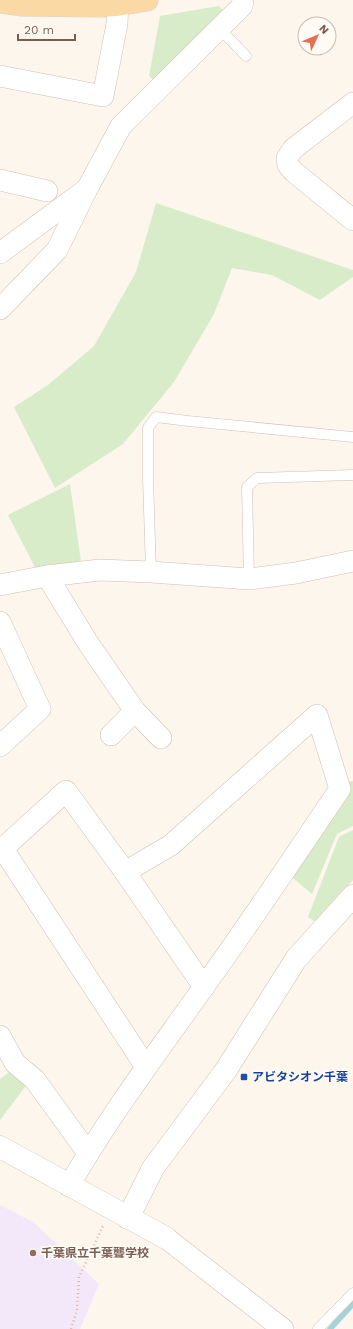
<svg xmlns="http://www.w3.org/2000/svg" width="353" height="1329" viewBox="0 0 353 1329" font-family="'Work Sans','Noto Sans JP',sans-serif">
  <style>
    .education { fill: #f3e8fa }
    .green { fill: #d8ecc9 }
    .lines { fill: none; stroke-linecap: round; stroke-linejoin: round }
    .stream { stroke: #a5d3da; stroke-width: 5.5 }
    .lane-casing { stroke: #d1beb0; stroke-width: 11 }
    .street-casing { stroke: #d1beb0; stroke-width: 22 }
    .secondary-casing { stroke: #d6c0b0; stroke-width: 23 }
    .primary-casing { stroke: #dad1cd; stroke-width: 23 }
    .path { stroke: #d9b8a5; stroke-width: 2.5; stroke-dasharray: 1 3; stroke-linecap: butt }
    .lane { stroke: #fff; stroke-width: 10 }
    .street { stroke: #fff; stroke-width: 21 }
    .secondary { stroke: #fff; stroke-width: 22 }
    .primary { stroke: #fbd9a5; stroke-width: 22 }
    .transit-dot { fill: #1a4fb4; stroke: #fffaf3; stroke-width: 1.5 }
    .education-dot { fill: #8d6e63; stroke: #fffaf3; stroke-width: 1.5 }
    .labels { text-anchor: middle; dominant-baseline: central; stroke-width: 3.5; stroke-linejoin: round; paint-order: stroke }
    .transit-label { font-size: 12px; font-weight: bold; fill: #164399; stroke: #fffaf3; text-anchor: start }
    .education-label { font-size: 12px; font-weight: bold; fill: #785e54; stroke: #fffaf3; text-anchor: start }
  </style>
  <rect width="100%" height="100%" fill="#fdf6ec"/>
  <polygon class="education" points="0,1205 33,1222 99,1284 80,1329 0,1329"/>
  <g class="green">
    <polygon points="219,6 225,12 156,82 149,76 160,16"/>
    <polygon points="156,203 353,270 353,277 320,300 272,275 232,268 214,314 174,382 123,444 55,488 14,407 48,385 94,346 136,272"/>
    <polygon points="70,484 82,569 38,573 8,515"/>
    <polygon points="353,781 353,826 337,834 312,894 288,874 342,783"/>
    <polygon points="353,830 353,880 316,922 308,917 339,837"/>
    <polygon points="12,1070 28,1083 0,1120 0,1079"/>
  </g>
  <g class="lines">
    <polyline class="stream" points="330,1329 353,1304"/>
    <defs>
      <g id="lane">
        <polyline points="219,28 246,56"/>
        <polyline points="151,572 148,478 148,428 156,417 188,421 353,437"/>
        <polyline points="249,579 247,487 257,478 353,475"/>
        <polyline points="318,1329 353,1293"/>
      </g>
      <g id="street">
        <polyline points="0,76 103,96 117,24 118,0"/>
        <polyline points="353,103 293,149 287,158 288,165 294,172 353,220"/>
        <polyline points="0,180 47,191"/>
        <polyline points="0,253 87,189 121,126 242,6 243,0"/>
        <polyline points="0,309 57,250 86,191"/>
        <polyline points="47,576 88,643 135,711 161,738"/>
        <polyline points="0,585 47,576 100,570 151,572 249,579 296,573 353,561"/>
        <polyline points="0,622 40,709 0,746"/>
        <polyline points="111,735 135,711"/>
        <polyline points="3,849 146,1067"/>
        <polyline points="0,851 66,791 125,872 204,987"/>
        <polyline points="0,1036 15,1063 35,1080 88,1153"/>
        <path d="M69,1186c40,-70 88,-133 134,-198 47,-65 92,-133 137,-199l-23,-74 -146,130 -46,27"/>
        <polyline points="166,1238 283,1329"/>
      </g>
      <g id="secondary">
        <polyline points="0,1147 166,1238"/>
        <polyline points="128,1218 153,1168 226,1070 296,959 353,896"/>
      </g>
      <polyline id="primary" points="0,2 22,5 99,6 117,5 147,0"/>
    </defs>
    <use href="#lane" class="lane-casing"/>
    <use href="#street" class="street-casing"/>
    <use href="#secondary" class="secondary-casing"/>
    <use href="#primary" class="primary-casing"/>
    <polyline class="path" points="71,1329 77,1310 79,1277 103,1226"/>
    <use href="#lane" class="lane"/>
    <use href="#street" class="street"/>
    <use href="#secondary" class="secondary"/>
    <use href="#primary" class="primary"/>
  </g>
  <rect class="transit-dot" x="240" y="1073" width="8" height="8" rx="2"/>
  <circle class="education-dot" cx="33" cy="1253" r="4"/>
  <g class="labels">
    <g class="transit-label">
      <text x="252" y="1077">アビタシオン千葉</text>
    </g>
    <g class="education-label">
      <text x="41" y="1253">千葉県立千葉聾学校</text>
    </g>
  </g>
  <g transform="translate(317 36) rotate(46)"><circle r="19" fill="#fffaf3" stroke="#cabbb1"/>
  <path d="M0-3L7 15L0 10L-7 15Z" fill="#e76f51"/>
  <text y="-6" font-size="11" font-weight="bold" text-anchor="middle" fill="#7a5c4d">N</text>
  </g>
  <path d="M18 34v6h57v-6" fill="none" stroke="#7a5c4d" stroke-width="2"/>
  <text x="24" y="34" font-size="12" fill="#7a5c4d" stroke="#fffaf3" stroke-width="3" paint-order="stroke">20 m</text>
</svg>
